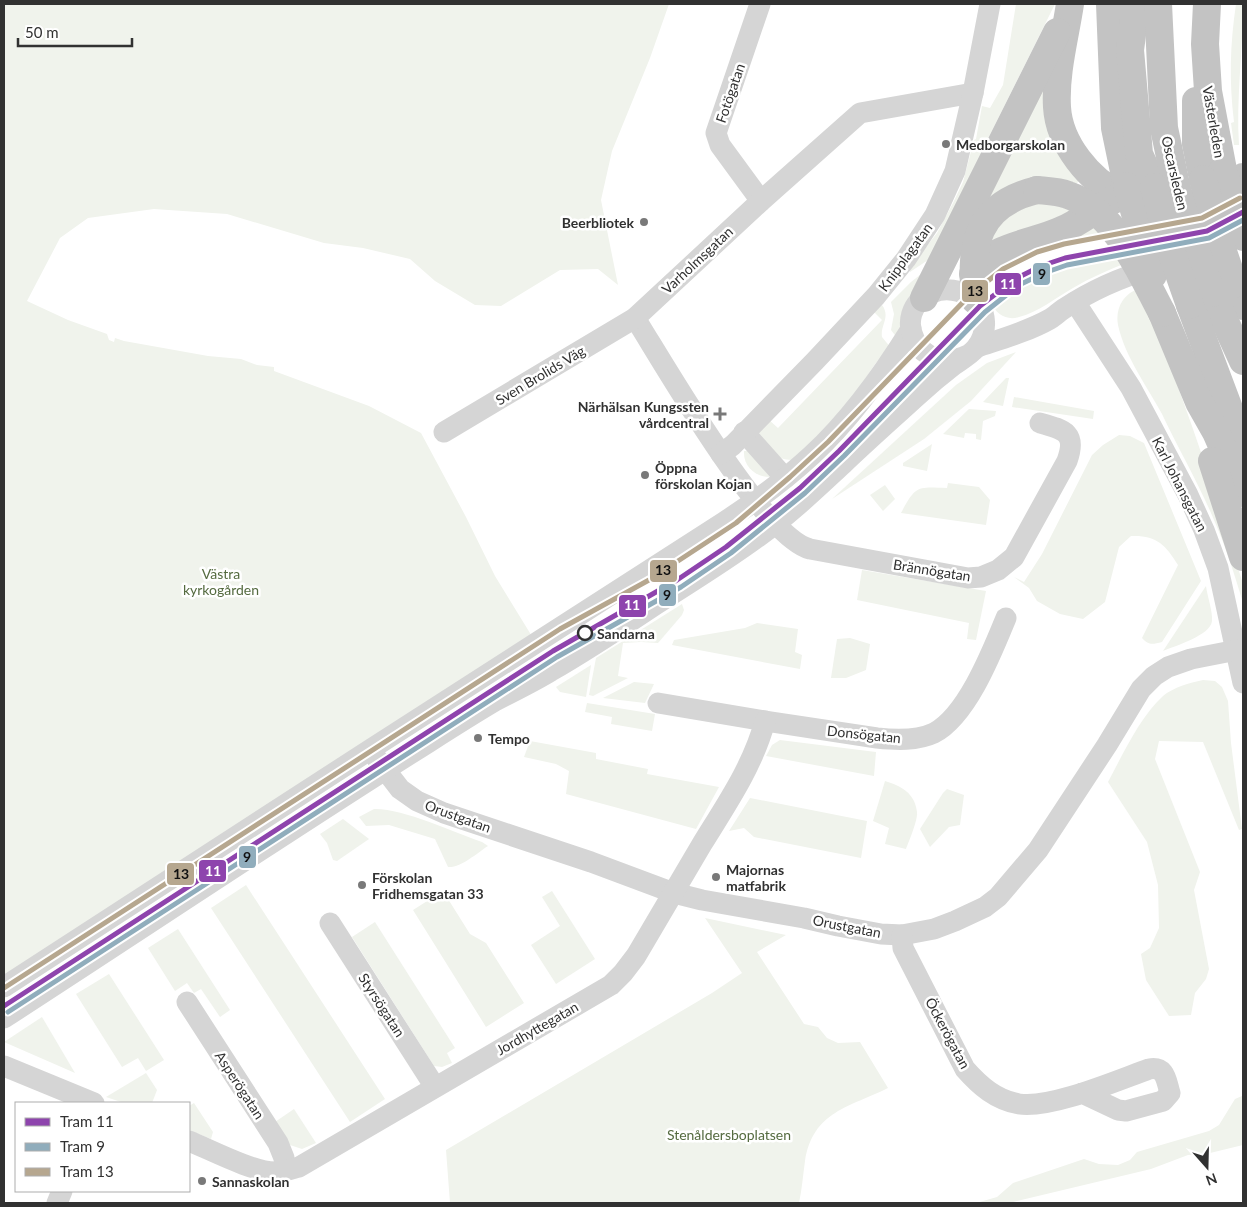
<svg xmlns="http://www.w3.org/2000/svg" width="1247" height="1207" viewBox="0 0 1247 1207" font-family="Lato,sans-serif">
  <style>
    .green { fill: #f0f3ec }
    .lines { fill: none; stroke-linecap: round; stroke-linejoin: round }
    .minor { stroke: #d5d5d5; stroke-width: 21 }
    .highway { stroke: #c3c3c3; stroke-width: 28 }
    .highway-bridge { stroke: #c3c3c3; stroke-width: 28 }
    .tram-1-casing { stroke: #fff; stroke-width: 9 }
    .tram-2-casing { stroke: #fff; stroke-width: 9 }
    .tram-3-casing { stroke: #fff; stroke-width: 9 }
    .tram-1 { stroke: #8e44ad; stroke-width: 5 }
    .tram-2 { stroke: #90adbc; stroke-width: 5 }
    .tram-3 { stroke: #b6a78f; stroke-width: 5 }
    .poi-dot { fill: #797979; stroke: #fff; stroke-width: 2 }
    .stop-dot { fill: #fff; stroke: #313131; stroke-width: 2.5 }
    .labels { text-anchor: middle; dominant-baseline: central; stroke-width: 5; stroke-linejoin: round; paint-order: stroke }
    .street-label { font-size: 14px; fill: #313131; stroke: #fff }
    .poi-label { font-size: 14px; font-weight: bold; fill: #313131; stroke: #fff; text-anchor: start }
    .park-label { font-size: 14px; fill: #556b40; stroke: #fff }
    .stop-label { font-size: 14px; font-weight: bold; fill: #313131; stroke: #fff; text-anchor: start }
    .line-badge { stroke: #fff; stroke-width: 2 }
    .badge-label { font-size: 14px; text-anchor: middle; font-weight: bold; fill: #fff }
    .pale-badge-label { font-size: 14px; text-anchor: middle; font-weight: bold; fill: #111 }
  </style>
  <rect width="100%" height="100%" fill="#fff"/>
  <g class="green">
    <polygon points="4,4 669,4 650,58 612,151 601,200 618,285 598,269 560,270 501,306 475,305 435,281 410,259 363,248 324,243 227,214 154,209 88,218 60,238 27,301 68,320 107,334 109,340 114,342 115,338 124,341 208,356 241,359 257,365 274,367 274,371 369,406 421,433 466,517 495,576 533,638 4,977"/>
    <polygon points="1016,4 1055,4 928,260 910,272 909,269 937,233 953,203 963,182 974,140 976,139 982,106 990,108 1003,85"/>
    <path d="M1236,4h7c0,47 -7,94 -4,141h-5l-3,-22 3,-1c-5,-42 -4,-77 2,-118z"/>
    <polygon points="1046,72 1079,180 1076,185 1070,183 959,240"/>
    <path d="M1040,201l42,12 -92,36c7,-33 21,-37 50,-48z"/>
    <path d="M1093,221l14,15c-42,10 -88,18 -122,46l2,-10z"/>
    <path d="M1120,254l6,9c-18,7 -36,15 -53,25 -16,9 -36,25 -54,29 -12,4 -23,-3 -28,-14 10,-7 21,-15 32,-22 30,-16 64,-21 97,-27z"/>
    <polygon points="925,271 898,339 891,330 894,314 891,302 911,282"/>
    <path d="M1138,289c43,95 74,195 105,295v19c-8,-27 -17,-56 -29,-83 -15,-36 -35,-70 -52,-106 -15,-28 -37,-57 -44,-89 -3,-16 5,-31 20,-36z"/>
    <path d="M882,305c9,12 -2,20 0,32l9,11c-21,15 -29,42 -46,61 -16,18 -36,34 -53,51 -21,0 -28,-17 -36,-33l12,-8 10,9 104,-108 -8,-8z"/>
    <polygon points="1016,352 971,401 924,439 832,499 956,385 987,363"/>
    <polygon points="1006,378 1009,378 1003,406 983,402"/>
    <polygon points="1014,397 1094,411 1093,419 1012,407"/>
    <polygon points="969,409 996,411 995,416 983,421 981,440 976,439 976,434 965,433 964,438 943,434"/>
    <path d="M1119,435l11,1 14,7 57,138 -39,61c-9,2 -13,4 -20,-4l36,-73c-13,-21 -22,-30 -47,-29l-12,11 -14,55 -22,17 -23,-5 -23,-13 -8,-13 -15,-11 10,5 18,-28 50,-99 11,-10z"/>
    <polygon points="932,444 927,471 903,466 903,463"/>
    <path d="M744,451h5l21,26c-15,0 -27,-11 -26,-26z"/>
    <path d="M948,483l31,4 11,13 -4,25 -85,-12c15,-28 16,-26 46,-25z"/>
    <polygon points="885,485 895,499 883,511 870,495"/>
    <polygon points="862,570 986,591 976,640 967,639 969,623 857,600"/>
    <path d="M1206,586c1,9 7,26 6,35 -1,14 -37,25 -49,30z"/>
    <polygon points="682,604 684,610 682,615 658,643 641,642 623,643 618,676 628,678 593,696 589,695 596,658"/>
    <polygon points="757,623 798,629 795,652 802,655 800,669 672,645 674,640 745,628"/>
    <polygon points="850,638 870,644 866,670 846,678 831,678 837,639"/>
    <polygon points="591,665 586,697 560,692 556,687"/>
    <path d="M1203,680l12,1 7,6 6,14 3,42 11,86 -3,1 -36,-88 -44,-1 -4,18 45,113 -6,18 15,79 -3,10 -11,14 -4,22 -22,1 -23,-36 -5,-26 9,-6 9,-20 -1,-43 -11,-43 -39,-60c15,-28 32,-65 55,-86 11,-9 26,-13 40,-16z"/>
    <polygon points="634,682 654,684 645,703 603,698"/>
    <polygon points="587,703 655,714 652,731 611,724 612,717 585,712"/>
    <polygon points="780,740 876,752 874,776 766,756 772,745"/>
    <polygon points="530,741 596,753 596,759 648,769 647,774 719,787 696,829 566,794 569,771 556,764 524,757"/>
    <path d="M885,781c16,5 30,12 32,31 1,8 -8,29 -11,37l-21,-5 4,-16 -16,-7z"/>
    <polygon points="947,789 964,795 960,825 949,827 930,847 920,829 943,793"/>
    <polygon points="750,798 867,821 861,858 754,837 744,828 729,831"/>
    <path d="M374,809c28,-1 79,23 108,33l6,4c-11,7 -27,22 -40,21l-13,-28 -46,-14 -23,1 -7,-9z"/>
    <polygon points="343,819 369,839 337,861 333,860 327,843 320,834"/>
    <polygon points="246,885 385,1099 350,1122 211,908"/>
    <polygon points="443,891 470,934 486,943 524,1003 486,1027 413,910"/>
    <polygon points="552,891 595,959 556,984 531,945 560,926 542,897"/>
    <path d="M705,918l81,17 -29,17 47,72 14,3 9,11 11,5 22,-1 28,46c-38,19 -75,23 -83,73 -2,14 -3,28 -6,42h-349l-4,-53 266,-157 30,-20z"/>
    <polygon points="375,922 455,1048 447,1053 452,1063 442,1067 434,1066 352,937"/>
    <polygon points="178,929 230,1010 220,1017 201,989 194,993 187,983 175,991 148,948"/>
    <polygon points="109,974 164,1060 146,1071 138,1058 122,1067 76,994"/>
    <polygon points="42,1017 75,1073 4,1042"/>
    <polygon points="146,1073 157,1090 152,1103 124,1103 106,1097"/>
    <polygon points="1242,1096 1243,1145 1206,1154 1188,1155 1151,1169 1009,1203 976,1203 997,1197 1013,1183 1084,1159 1099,1164 1118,1165 1130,1160 1137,1152 1209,1131 1219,1125 1235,1099"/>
    <polygon points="194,1103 213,1132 211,1139 189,1130 189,1106"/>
    <polygon points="294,1109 316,1143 302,1149 290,1145 275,1122"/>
  </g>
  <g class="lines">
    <g class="minor">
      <polyline points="760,4 716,133 720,145 761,201"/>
      <polyline points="1075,302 1131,388 1188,495 1204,530 1218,568 1243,683"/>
      <path d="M635,318c29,46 128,219 175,231l158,29 13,-1 17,-7 16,-13 53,-96c10,-28 -2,-31 -27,-38"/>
      <path d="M977,347c24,-8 50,-15 73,-28 5,-3 10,-8 15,-11 27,-18 57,-31 88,-40"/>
      <polyline points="444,432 635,318 761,201 860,113 973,93"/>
      <polyline points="744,432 785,478"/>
      <polyline points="721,454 733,445 815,361 876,296 906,259 935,215 955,171 973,93 990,4"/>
      <path d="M658,703l107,18 112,17c19,2 40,3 57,-5 33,-17 58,-81 72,-115"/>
      <polyline points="377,759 400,789 417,801 444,813 591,862 674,893 702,900 804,918 838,926 881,934 902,935 934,929 955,921 985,907 998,897 1038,850 1107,745 1141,689 1154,676 1168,667 1191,659 1237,650"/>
      <polyline points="330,923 435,1087"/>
      <path d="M902,935l1,13 62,121c15,17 31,31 54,35 32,5 99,-24 130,-35 17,-3 17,11 21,24l-7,8 -37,10 -8,-1 -36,-17"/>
      <path d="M4,987l367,-238 353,-227c31,-20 61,-42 88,-67 39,-36 71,-81 99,-126"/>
      <polyline points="187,1002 278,1143 284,1158 285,1171"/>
      <path d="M4,1018c142,-92 282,-186 425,-276 22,-14 44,-28 66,-41 19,-10 38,-19 56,-30 35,-20 68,-42 101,-64 36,-23 72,-45 106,-70 31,-22 58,-48 85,-73 24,-23 49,-45 73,-67 12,-11 25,-22 38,-32 7,-5 16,-10 22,-17 12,-14 12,-39 -4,-50 -11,-8 -27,-11 -40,-5 -45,19 -13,86 36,62"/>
      <polyline points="4,1066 94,1103"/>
      <path d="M189,1141c22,9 64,31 86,31 8,0 16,-3 24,-5l312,-182 12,-12 13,-17c22,-37 44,-75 66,-112 24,-39 51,-78 63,-123"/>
      <polyline points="57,1203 62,1191"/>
    </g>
    <g class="highway">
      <path d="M1070,4c-5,33 -15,69 -13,103 2,36 32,74 65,89 8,3 18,4 26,5"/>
      <polyline points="1110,4 1115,128 1127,186"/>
      <polyline points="1136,4 1130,50 1139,154 1154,187"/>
      <polyline points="1158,4 1164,128 1176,185"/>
      <polyline points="1207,4 1205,44 1208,91 1223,170"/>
      <polyline points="1196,101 1196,144 1203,179"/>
      <polyline points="1205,195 1228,187 1243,177"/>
      <path d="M973,274c19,-29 59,-30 89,-44 19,-8 34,-22 53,-31"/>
      <polyline points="1234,284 1243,306"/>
      <polyline points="1212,293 1243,361"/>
      <polyline points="924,298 1057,32"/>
      <path d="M975,300c-5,-56 1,-95 62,-110"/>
      <polyline points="1190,305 1243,446"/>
      <polyline points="1162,313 1199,402 1216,432 1243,493"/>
      <polyline points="1212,461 1243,557"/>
    </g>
    <g class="highway-bridge">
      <polyline points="1223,170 1243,237"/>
      <polyline points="1203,179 1217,234 1234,284"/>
      <polyline points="1176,185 1192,241 1212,293"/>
      <polyline points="1127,186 1153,275"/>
      <polyline points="1154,187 1170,248 1190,305"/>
      <path d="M1037,190c11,1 21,1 31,5 47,16 72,77 94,118"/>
    </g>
    <defs>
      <polyline id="tram-1" points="4,1006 553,651 677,580 726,547 800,488 839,451 980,306 1015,279 1041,266 1065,258 1207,231 1243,212"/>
      <polyline id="tram-2" points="8,1012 557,657 681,587 731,553 805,493 844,456 985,312 1019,285 1044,273 1067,265 1209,238 1243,220"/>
      <polyline id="tram-3" points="4,988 512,660 560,629 649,580 736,523 790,477 828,442 970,295 1003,269 1037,252 1064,244 1202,218 1240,198"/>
    </defs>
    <use href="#tram-1" class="tram-1-casing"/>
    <use href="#tram-2" class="tram-2-casing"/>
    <use href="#tram-3" class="tram-3-casing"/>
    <use href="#tram-1" class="tram-1"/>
    <use href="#tram-2" class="tram-2"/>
    <use href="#tram-3" class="tram-3"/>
  </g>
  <g class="poi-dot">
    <circle cx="946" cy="144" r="5"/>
    <circle cx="644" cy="222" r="5"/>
    <path d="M717.5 406.5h5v5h5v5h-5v5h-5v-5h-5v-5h5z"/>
    <circle cx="645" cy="475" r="5"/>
    <circle cx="478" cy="738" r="5"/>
    <circle cx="716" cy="877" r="5"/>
    <circle cx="362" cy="885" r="5"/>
    <circle cx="202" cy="1181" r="5"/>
  </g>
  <circle class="stop-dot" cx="585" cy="633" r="7"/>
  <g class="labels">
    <g class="street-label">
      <text transform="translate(730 93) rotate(-71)">Fotögatan</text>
      <text transform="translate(1214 122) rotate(80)">Västerleden</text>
      <text transform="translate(1175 173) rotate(77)">Oscarsleden</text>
      <text transform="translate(905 257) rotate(-54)">Knipplagatan</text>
      <text transform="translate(697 260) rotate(-43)">Varholmsgatan</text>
      <text transform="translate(540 375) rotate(-31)">Sven Brolids Väg</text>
      <text transform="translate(1180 484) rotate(63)">Karl Johansgatan</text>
      <text transform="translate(932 570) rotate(9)">Brännögatan</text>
      <text transform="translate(864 734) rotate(6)">Donsögatan</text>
      <text transform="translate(458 816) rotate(20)">Orustgatan</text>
      <text transform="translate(847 926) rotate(11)">Orustgatan</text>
      <text transform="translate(382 1005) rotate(57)">Styrsögatan</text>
      <text transform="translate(537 1028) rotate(-30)">Jordhyttegatan</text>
      <text transform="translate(948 1033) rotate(62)">Öckerögatan</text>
      <text transform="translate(240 1085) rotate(57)">Asperögatan</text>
    </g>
    <g class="poi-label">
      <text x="956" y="144">Medborgarskolan</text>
      <text x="634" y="222" text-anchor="end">Beerbliotek</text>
      <text x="709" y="406" text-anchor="end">Närhälsan Kungssten<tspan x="709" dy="16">vårdcentral</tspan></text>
      <text x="655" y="467">Öppna<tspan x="655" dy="16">förskolan Kojan</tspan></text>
      <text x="488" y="738">Tempo</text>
      <text x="726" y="869">Majornas<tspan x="726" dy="16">matfabrik</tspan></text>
      <text x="372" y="877">Förskolan<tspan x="372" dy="16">Fridhemsgatan 33</tspan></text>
      <text x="212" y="1181">Sannaskolan</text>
    </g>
    <g class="park-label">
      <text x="221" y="573">Västra<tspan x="221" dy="16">kyrkogården</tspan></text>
      <text x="729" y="1134">Stenåldersboplatsen</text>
    </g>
    <g class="stop-label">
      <text x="597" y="633">Sandarna</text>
    </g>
  </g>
  <g class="line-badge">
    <rect x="1032" y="262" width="19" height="24" rx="5" fill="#90adbc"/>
    <rect x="994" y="272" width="28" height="24" rx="5" fill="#8e44ad"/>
    <rect x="961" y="279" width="28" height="24" rx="5" fill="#b6a78f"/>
    <rect x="649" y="559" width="29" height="24" rx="5" fill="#b6a78f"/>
    <rect x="658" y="583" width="19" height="24" rx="5" fill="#90adbc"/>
    <rect x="618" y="594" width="29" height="24" rx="5" fill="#8e44ad"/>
    <rect x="238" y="845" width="19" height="24" rx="5" fill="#90adbc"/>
    <rect x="198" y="859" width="29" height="24" rx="5" fill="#8e44ad"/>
    <rect x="166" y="862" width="29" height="24" rx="5" fill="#b6a78f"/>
  </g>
  <g class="badge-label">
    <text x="1008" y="289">11</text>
    <text x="632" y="610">11</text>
    <text x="213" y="876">11</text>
  </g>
  <g class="pale-badge-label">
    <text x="1042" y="279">9</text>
    <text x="975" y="296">13</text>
    <text x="663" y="575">13</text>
    <text x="667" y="600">9</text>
    <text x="247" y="862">9</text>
    <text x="181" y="879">13</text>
  </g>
  <rect width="1247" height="1207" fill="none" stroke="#313131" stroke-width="10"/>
  <rect x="15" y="1102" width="175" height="90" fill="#ffffff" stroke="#adadad"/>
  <rect x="25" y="1118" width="25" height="8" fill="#8e44ad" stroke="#adadad"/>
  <text x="60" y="1127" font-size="15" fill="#313131">Tram 11</text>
  <rect x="25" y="1143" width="25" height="8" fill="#90adbc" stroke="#adadad"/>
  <text x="60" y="1152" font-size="15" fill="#313131">Tram 9</text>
  <rect x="25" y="1168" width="25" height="8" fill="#b6a78f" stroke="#adadad"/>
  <text x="60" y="1177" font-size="15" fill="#313131">Tram 13</text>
  <g transform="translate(1207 1167) rotate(160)" stroke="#ffffff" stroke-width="4" paint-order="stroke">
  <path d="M0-4L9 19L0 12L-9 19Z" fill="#313131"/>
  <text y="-8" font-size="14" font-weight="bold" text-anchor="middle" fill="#313131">N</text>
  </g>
  <path d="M18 38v8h114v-8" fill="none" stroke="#313131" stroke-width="2.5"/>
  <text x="25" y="38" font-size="15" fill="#313131" stroke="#ffffff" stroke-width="4" paint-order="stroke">50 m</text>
</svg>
